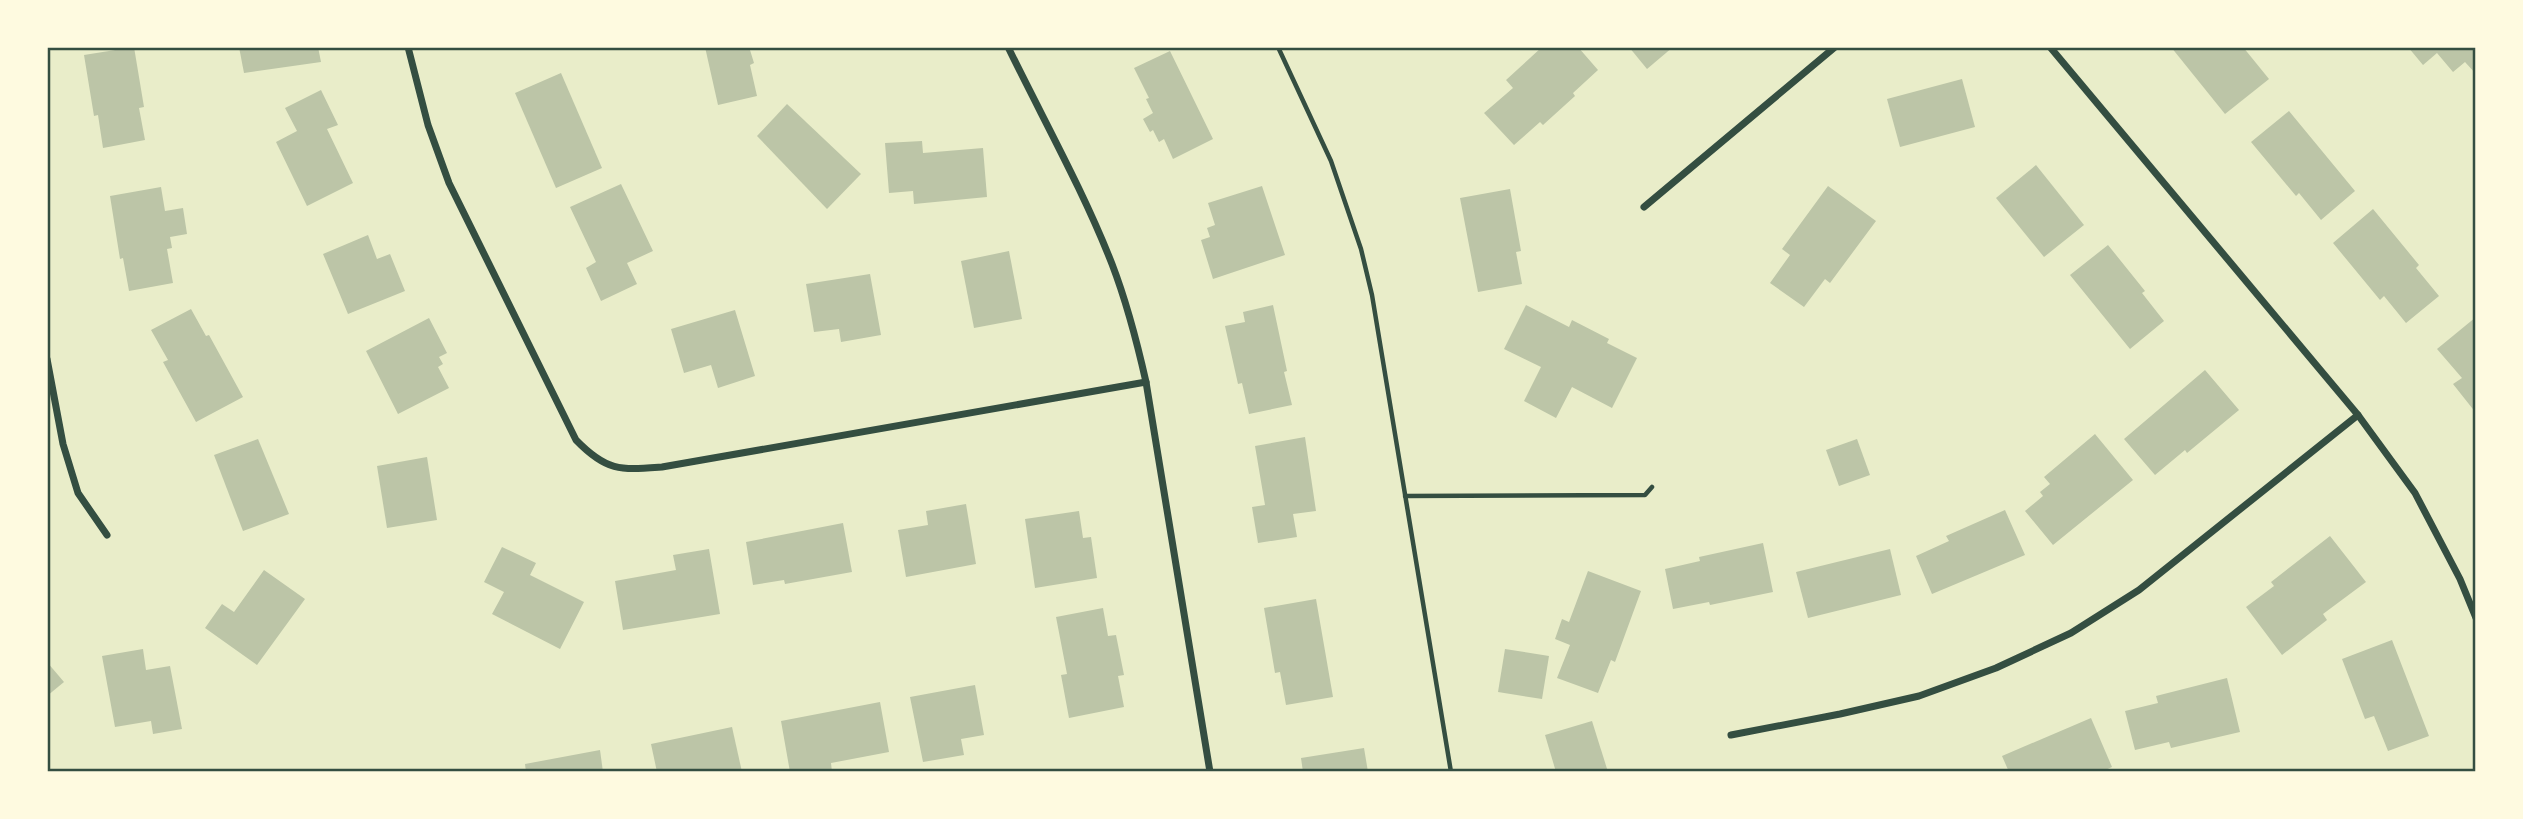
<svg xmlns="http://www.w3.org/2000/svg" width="2523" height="819" viewBox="0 0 2523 819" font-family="'Exo 2',sans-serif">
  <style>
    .building { fill: #bcc5a7 }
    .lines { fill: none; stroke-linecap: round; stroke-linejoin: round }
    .path { stroke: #344e41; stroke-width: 4.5 }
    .minor { stroke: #344e41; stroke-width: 7 }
    .neatline { fill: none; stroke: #344e41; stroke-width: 2.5 }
  </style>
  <rect width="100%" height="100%" fill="#e9edc9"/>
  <g class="building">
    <polygon points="134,47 144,107 139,108 145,140 103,148 98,115 94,116 84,55"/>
    <polygon points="239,47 318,47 321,62 244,73"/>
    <polygon points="705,47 758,47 750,50 754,63 750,65 757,96 718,105"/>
    <polygon points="1542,47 1578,47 1598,70 1573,93 1575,96 1543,125 1540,122 1514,145 1484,113 1513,88 1506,80"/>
    <polygon points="1629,47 1673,47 1647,69"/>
    <polygon points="2171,47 2243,47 2269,79 2225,114"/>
    <polygon points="2408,47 2476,47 2476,74 2465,62 2453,72 2437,53 2423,65"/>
    <polygon points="1170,51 1213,139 1173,159 1164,139 1159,142 1153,130 1150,132 1143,119 1153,113 1146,99 1149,98 1134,68"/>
    <polygon points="561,73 602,168 556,188 515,93"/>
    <polygon points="1962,79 1975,127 1900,147 1887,99"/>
    <polygon points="321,90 338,125 327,129 353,183 307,206 276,142 297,131 285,108"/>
    <polygon points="787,104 861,174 827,209 757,136"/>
    <polygon points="2289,111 2355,191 2321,220 2299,193 2296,196 2251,142"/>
    <polygon points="922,141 923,153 983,148 987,197 914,204 913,191 889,193 885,143"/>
    <polygon points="2036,165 2084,225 2044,257 1996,198"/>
    <polygon points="621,184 653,251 627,263 637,284 601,301 586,268 596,262 570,207"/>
    <polygon points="1262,186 1285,255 1213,279 1201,240 1210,237 1207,228 1215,225 1208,203"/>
    <polygon points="1828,186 1876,221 1830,283 1825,279 1804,307 1770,283 1790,255 1782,249"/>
    <polygon points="161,187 165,211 183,208 187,234 170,237 172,248 167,249 173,283 129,291 123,258 120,259 110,196"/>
    <polygon points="1510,189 1521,251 1516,252 1522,284 1478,292 1460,198"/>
    <polygon points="2373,209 2419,265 2416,268 2439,296 2406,323 2384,296 2380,300 2333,243"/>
    <polygon points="368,235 377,259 390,254 405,291 348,314 323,254"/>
    <polygon points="2108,245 2145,291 2142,293 2164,321 2130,349 2070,275"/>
    <polygon points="1009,251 1022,319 974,328 961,261"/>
    <polygon points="870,274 881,335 841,342 839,329 814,332 806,284"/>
    <polygon points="1273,305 1287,371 1284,372 1292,405 1249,414 1242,383 1238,384 1225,326 1245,322 1243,312"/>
    <polygon points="1526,305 1569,327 1572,320 1609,339 1607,343 1637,358 1612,408 1572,387 1556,418 1524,401 1541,367 1504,349"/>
    <polygon points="191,309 206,336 209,335 243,397 196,422 163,362 168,360 151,330"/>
    <polygon points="735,310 755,376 718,388 711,365 684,373 671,329"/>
    <polygon points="2476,317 2476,413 2453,384 2462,378 2437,349"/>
    <polygon points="429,318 447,353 439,357 443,364 438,367 449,388 398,414 366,351"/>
    <polygon points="2205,370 2239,410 2187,453 2185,450 2155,475 2124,439"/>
    <polygon points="2095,434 2133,480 2053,545 2025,511 2043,496 2040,492 2050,484 2044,477"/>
    <polygon points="1305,437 1316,511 1293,514 1297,537 1258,543 1252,507 1265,505 1255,446"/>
    <polygon points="258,439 289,514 243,531 214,455"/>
    <polygon points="1857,439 1870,475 1839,486 1826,450"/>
    <polygon points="427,457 437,520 387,528 377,466"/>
    <polygon points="966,504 976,564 906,577 898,530 928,525 926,511"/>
    <polygon points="2005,510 2025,555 1932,594 1916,556 1949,541 1946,536"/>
    <polygon points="1079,511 1083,538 1091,537 1097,578 1035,588 1025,519"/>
    <polygon points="843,523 852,572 785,584 784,580 753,585 746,542"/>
    <polygon points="2330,536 2366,582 2323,614 2327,620 2282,655 2246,607 2274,586 2271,582"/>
    <polygon points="1763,543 1773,592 1710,605 1709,602 1673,609 1665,569 1700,561 1699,557"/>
    <polygon points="502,547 536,563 530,575 584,602 560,649 492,614 504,592 484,582"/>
    <polygon points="709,549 720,614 623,630 615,581 676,570 673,555"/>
    <polygon points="1890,549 1901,595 1808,618 1796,572"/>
    <polygon points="264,570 305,599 257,665 205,628 222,604 234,612"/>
    <polygon points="1588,571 1641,591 1615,662 1611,660 1598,693 1557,678 1570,645 1555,639 1562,619 1569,622"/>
    <polygon points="1316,599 1333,697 1286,705 1280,672 1275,673 1264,608"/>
    <polygon points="1103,608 1108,636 1116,635 1124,675 1118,676 1124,707 1069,718 1061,675 1067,674 1056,617"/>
    <polygon points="2392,640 2429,736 2388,751 2374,716 2365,719 2342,659"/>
    <polygon points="143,649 146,670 170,666 182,729 153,734 151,721 115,727 102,656"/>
    <polygon points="1505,649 1549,656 1542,699 1498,692"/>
    <polygon points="47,662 64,682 47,696"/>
    <polygon points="2227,678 2240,732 2171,748 2169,742 2135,750 2125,711 2158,703 2156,696"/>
    <polygon points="975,685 984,735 961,739 964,755 923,762 910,697"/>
    <polygon points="880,702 889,752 831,763 832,772 790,772 781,721"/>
    <polygon points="2091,718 2112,767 2101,772 2009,772 2002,756"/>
    <polygon points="1592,721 1608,772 1556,772 1545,735"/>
    <polygon points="732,727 742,772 657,772 651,744"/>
    <polygon points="1364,748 1368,772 1303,772 1301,758"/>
    <polygon points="600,750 603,772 526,772 525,764"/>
  </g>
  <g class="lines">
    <g class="path">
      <polyline points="1278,47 1331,161 1361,249 1372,295 1451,772"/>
      <polyline points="1405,496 1645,495 1652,487"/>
    </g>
    <g class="minor">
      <path d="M408,47l20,78 21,58 127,257c31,32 45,30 86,27l484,-85"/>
      <path d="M1008,47c35,72 75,143 104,217 15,39 25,78 34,118l64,390"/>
      <polyline points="2050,47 2358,415 2415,493 2460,579 2476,618"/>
      <polyline points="1644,207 1835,47"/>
      <polyline points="47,359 63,444 78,493 107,535"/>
      <polyline points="1731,735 1840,714 1919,696 1996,668 2071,633 2139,590 2358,415"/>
    </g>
  </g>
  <rect width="2523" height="819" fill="none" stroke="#fefae0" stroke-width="98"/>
  <rect x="49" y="49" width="2425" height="721" class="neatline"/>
</svg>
